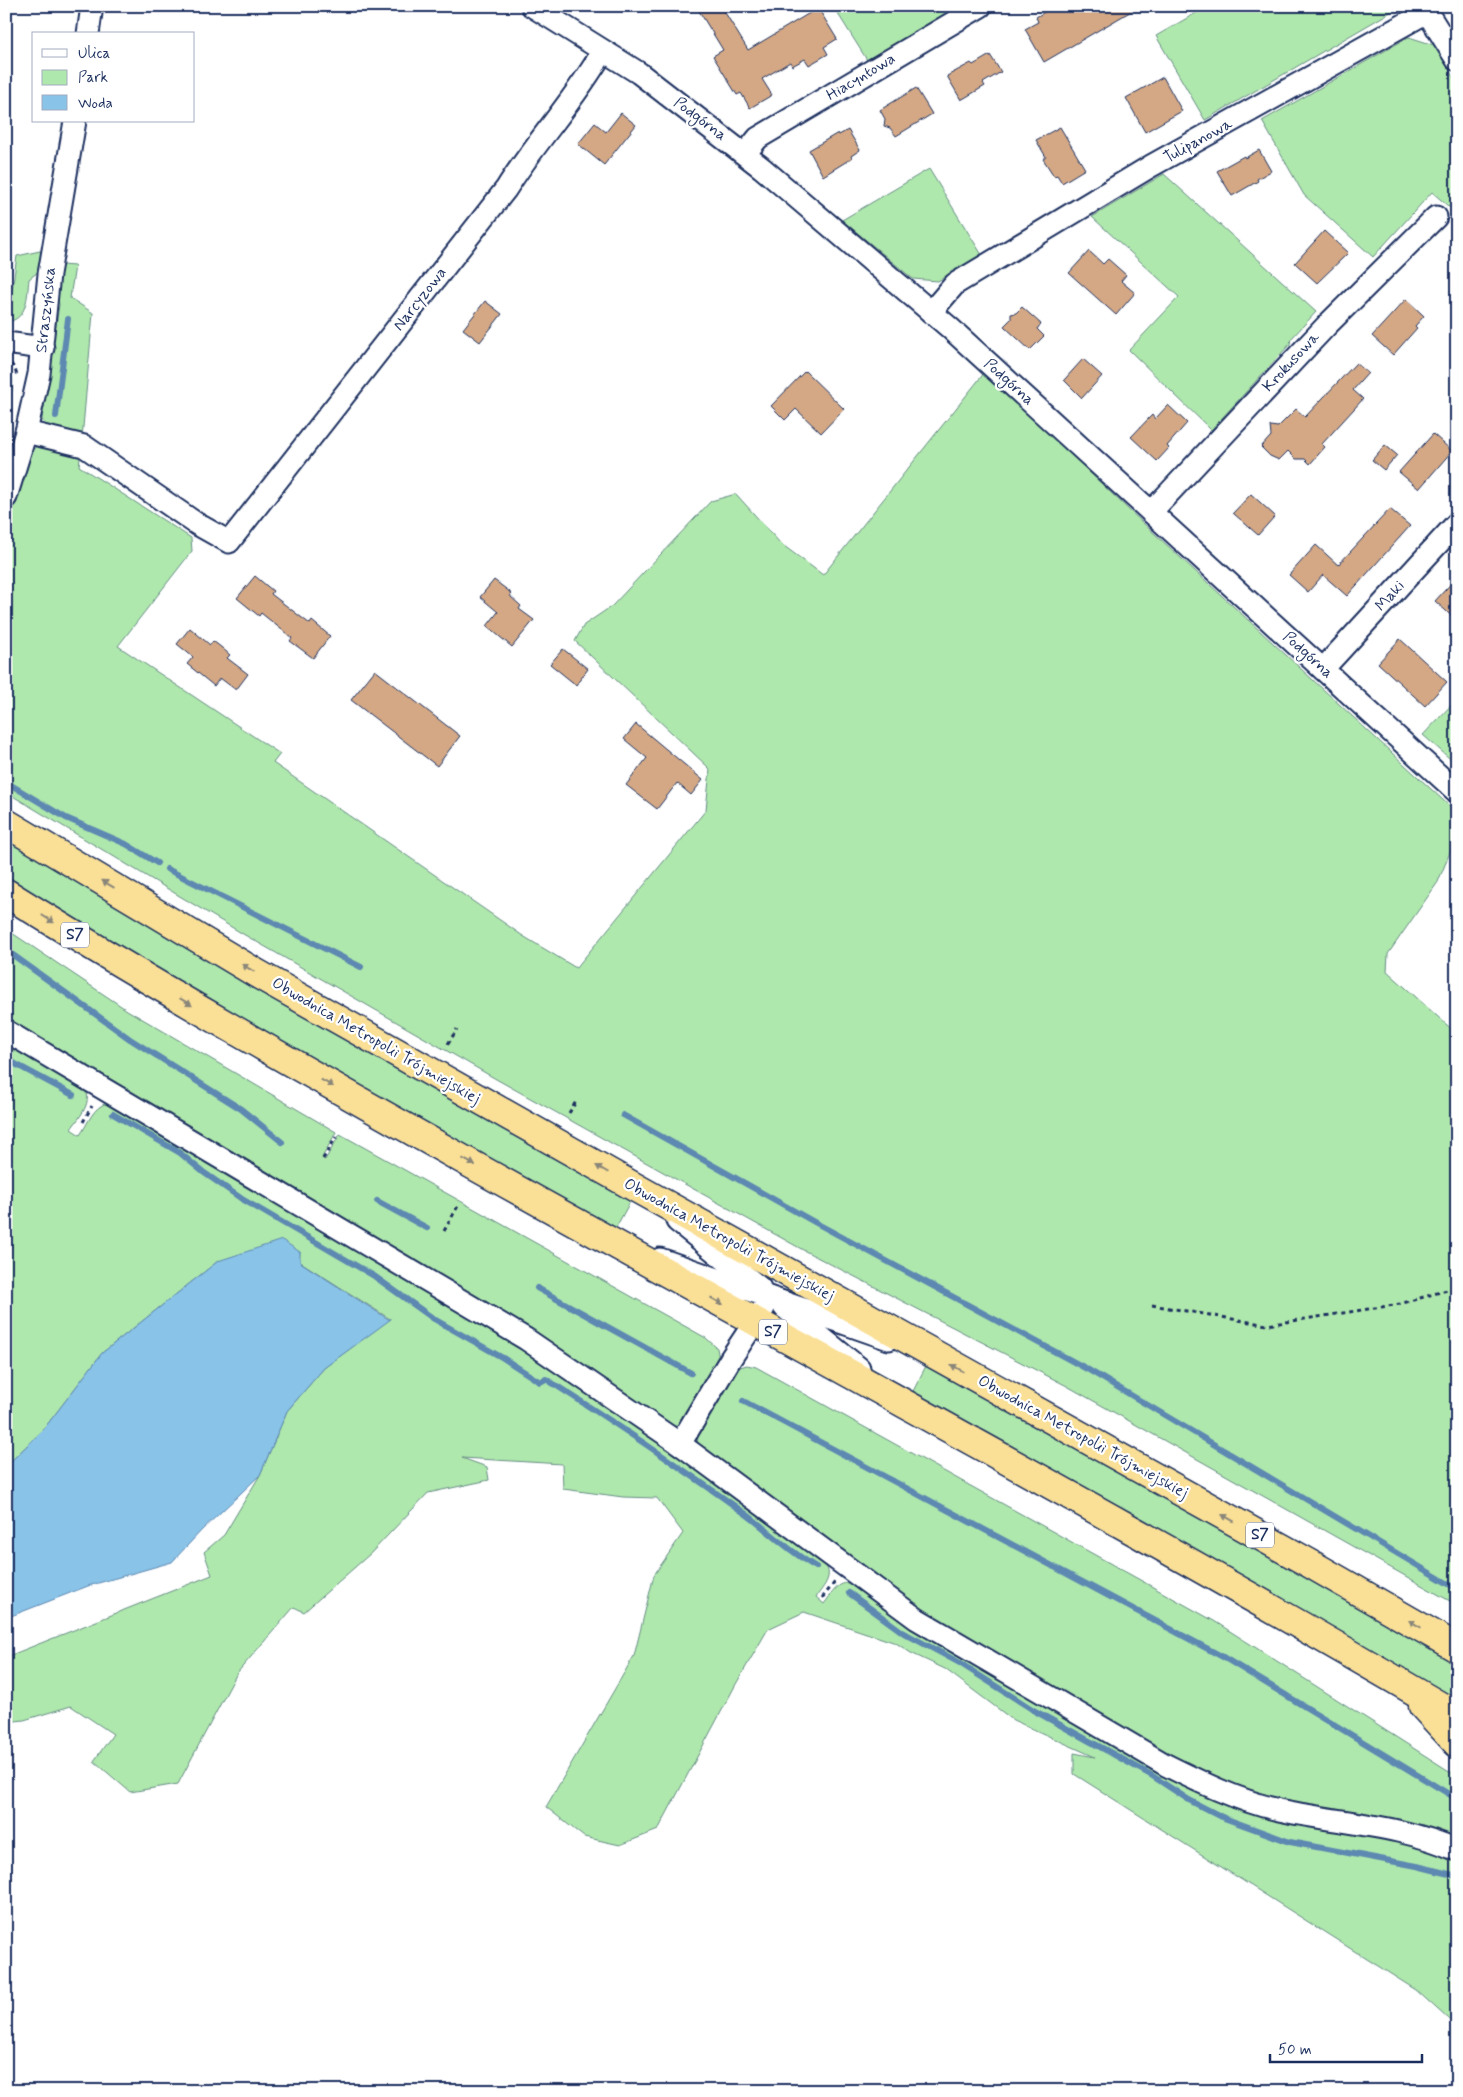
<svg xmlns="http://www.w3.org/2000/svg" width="1463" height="2097" viewBox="0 0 1463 2097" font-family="Mynerve,sans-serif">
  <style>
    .green { fill: #afe8ac; stroke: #658c85 }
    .water { fill: #89c3e8; stroke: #5d88b1 }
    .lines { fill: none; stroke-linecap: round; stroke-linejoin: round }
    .stream { stroke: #5d88b1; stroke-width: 6 }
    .building { fill: #d4a885; stroke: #1b2f5e }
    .minor-casing { stroke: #1b2f5e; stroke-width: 25 }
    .highway-casing { stroke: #1b2f5e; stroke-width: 31 }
    .path { stroke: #1b2f5e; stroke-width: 3; stroke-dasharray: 4 4; stroke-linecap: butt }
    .minor { stroke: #fff; stroke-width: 21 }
    .highway { stroke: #fadf96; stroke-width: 28 }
    .oneway { fill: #8a877a }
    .labels { text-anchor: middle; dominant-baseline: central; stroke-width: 4.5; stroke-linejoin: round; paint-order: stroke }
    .shield { fill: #fff; stroke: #5f6d8e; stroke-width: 1 }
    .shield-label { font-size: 15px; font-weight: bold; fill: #1b2f5e }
    .street-label { font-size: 16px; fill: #1b2f5e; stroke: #fff }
  </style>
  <rect width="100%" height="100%" fill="#fff"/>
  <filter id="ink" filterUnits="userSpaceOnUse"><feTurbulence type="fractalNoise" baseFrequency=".02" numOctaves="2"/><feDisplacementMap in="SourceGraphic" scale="10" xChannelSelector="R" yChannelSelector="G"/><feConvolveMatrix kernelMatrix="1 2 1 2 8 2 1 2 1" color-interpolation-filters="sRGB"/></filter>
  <g filter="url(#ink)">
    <g class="green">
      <polygon points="833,6 949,6 953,9 867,60"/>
      <polygon points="1208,6 1401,6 1205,120 1156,36"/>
      <polygon points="1409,37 1434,45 1457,83 1457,214 1432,192 1373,257 1304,195 1262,121"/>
      <polygon points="929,169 982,255 938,281 913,279 842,220"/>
      <polygon points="1164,174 1316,312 1291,339 1290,344 1211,430 1129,350 1179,297 1092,217"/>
      <path d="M40,251l5,1 -2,16 -14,11c-2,17 -1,41 -23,43v-16l4,-3 7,-47z"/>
      <polygon points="59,255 63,255 61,265 75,266 70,298 93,313 82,439 46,428 42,419 59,305 55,278"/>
      <path d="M6,366c12,12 5,27 2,41h-2z"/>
      <polygon points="985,372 1129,510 1457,813 1457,835 1438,882 1388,954 1387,971 1457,1034 1457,1605 1067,1386 805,1251 496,1079 243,934 6,792 6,528 31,455 37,445 81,450 79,466 191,538 192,551 118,646 280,754 273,763 523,936 576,968 706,810 710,769 575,641 584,625 612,606 711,501 736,494 780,543 823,575"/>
      <polygon points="1457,699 1457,765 1423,735"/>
      <path d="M6,839l241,144 384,217 -17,31c-204,-115 -408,-230 -608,-352z"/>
      <polygon points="6,929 127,1010 336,1132 322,1158 325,1160 340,1134 706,1338 717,1348 719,1359 679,1425 672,1427 6,1022"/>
      <path d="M6,1040l78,46c10,16 -4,30 -13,43l9,6c8,-11 13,-29 28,-32l408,241 129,88 178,130c12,13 1,24 -7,35l8,7c8,-10 13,-23 28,-21l106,72 360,171 98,19 41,15v167l-41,-37 -342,-216v-21l21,4 -82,-37 -68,-51 -34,-16 -15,-10 -92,-31 -36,17 -32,55 -78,146 -38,15 -36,-8 -38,-30 88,-151 20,-81 29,-42 -26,-35 -34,-1 -60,-8 -1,-25 -100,-6 25,9 2,13 -61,13 -57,60 -67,59 -10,-5 -57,66 -59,111 -48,8 -36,-31 19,-27 -42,-28 -47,14 -18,2v-65l206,-82 -8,-23 20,-17 36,-60 27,-64 37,-43 66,-49 -91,-58 1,-9 -82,9 -116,92 -59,77 -37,36z"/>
      <polygon points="927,1364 1457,1663 1457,1701 911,1395"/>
      <polygon points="747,1365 756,1367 1214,1621 1457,1776 1457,1843 1282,1803 1198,1773 929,1619 697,1446 698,1435 734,1372 740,1367"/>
    </g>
    <polygon class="water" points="282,1240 300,1252 300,1262 388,1319 391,1319 324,1368 287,1411 260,1475 202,1530 172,1562 88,1586 6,1618 6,1466 43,1430 102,1353 218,1261"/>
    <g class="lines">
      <g class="stream">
        <polyline points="56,416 68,319"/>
        <polyline points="6,782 66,818 126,844 157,863"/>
        <polyline points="167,869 361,967"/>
        <polyline points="6,950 130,1039 241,1109 282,1142"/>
        <polyline points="6,1059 73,1095"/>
        <path d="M113,1114l67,39 23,19 39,27 132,77 60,43 69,39 37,24 6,-3c68,43 134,88 200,135 23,17 44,38 70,53"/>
        <polyline points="623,1115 816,1223 1087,1369 1457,1589"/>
        <polyline points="377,1201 427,1228"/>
        <polyline points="537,1288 691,1373"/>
        <polyline points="743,1401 1223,1657 1457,1799"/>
        <polyline points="849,1593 904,1633 958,1662 1035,1711 1151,1775 1189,1800 1224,1818 1290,1842 1417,1866 1457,1876"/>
      </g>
    </g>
    <g class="building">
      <polygon points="696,6 721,6 748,50 818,8 837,39 824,47 828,54 809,65 805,59 792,66 790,62 762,79 772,95 750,108 741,93 737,95 713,56 723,50"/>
      <polygon points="1055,6 1140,6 1044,62 1025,29 1038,22 1036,17"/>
      <polygon points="990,55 1001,72 983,83 985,86 961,100 947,76 971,63 973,65"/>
      <polygon points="1163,77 1182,111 1145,132 1126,98"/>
      <polygon points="916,88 932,114 896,136 890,128 884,126 885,119 880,110"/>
      <polygon points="621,113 636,125 604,165 578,144 595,123 606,132"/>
      <polygon points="1060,127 1085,169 1062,183 1057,175 1054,176 1043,159 1046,157 1036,140"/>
      <polygon points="848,130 860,150 851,156 852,158 823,176 809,150 838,133 839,135"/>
      <polygon points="1259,150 1271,171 1257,179 1258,181 1232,196 1217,171 1244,156 1245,158"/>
      <polygon points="1324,231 1348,253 1317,283 1295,263"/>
      <polygon points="1089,251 1103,264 1108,259 1126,275 1121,281 1135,293 1116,315 1069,273"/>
      <polygon points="1406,299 1424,316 1415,326 1417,328 1393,355 1372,336"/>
      <polygon points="485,301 502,314 480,342 463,329"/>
      <polygon points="1022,307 1041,324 1037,329 1044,336 1030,350 1004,326 1011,319 1011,314 1016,313"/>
      <polygon points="1083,359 1102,376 1082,398 1064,380"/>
      <polygon points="1356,363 1368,373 1353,390 1363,399 1322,444 1325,447 1310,464 1305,459 1296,459 1288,451 1279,460 1270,456 1261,447 1271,436 1270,426 1278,427 1296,409 1305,417"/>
      <polygon points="805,371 844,409 821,433 796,409 785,420 771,406"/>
      <polygon points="1168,405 1187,423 1167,446 1169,448 1157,461 1131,437 1152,415 1155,419"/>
      <polygon points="1433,434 1452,451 1419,489 1399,472"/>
      <polygon points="1385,445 1397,455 1384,470 1372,460"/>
      <polygon points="1251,494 1275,516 1258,535 1233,513"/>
      <polygon points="1390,509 1410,526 1347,596 1323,575 1308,592 1289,575 1316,545 1338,565"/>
      <polygon points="255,576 273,591 271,594 310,624 312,621 330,636 313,658 290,641 292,638 261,613 259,616 237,598"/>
      <polygon points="1457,577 1457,621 1435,601"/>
      <polygon points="494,580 510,592 511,597 521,606 519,609 534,620 512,647 487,626 498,612 480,597"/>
      <polygon points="190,628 210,645 213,641 222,648 230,655 227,658 248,674 236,690 220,678 214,686 187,664 193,657 177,644"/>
      <polygon points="1400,639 1447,682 1425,706 1378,663"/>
      <polygon points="563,649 588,669 576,685 550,664"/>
      <polygon points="375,670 460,736 437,766 351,700"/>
      <polygon points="636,724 703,780 691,795 677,783 657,809 626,785 647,758 624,739"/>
    </g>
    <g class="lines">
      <defs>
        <g id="minor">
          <polyline points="532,6 639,73 762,168 950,328 1457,792"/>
          <polyline points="88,34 92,6"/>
          <polyline points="745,154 758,138 981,6"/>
          <polyline points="931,312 955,284 1151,166 1427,12 1457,60"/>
          <polyline points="6,343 43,348"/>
          <path d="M26,432l58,14 113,78 32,18 277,-353c30,-48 69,-89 97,-138"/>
          <polyline points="6,497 26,432 39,374 49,274 75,121"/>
          <polyline points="1151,512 1328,324 1436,217"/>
          <polyline points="1323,669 1457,523"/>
          <path d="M6,1031l520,308 154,105 237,175 249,146c34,17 71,35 109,44 60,14 124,15 182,41"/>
          <polyline points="677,1221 760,1288"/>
          <polyline points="660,1259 889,1339"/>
          <polyline points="784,1307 859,1368"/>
          <polyline points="680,1444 731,1358 764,1308"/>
        </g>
        <g id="highway">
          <polyline points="6,823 256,973 638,1189 1309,1563 1457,1648"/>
          <path d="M6,893c147,92 298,177 449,262 334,187 672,367 1002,561"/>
          <polyline points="1423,1706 1457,1743"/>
        </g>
      </defs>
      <use href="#minor" class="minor-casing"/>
      <use href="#highway" class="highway-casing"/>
      <g class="path">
        <polyline points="11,364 15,369 17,376"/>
        <polyline points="448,1044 457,1029"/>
        <polyline points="569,1113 577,1100"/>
        <polyline points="83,1122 92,1106"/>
        <polyline points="323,1159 336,1137"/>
        <polyline points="444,1231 458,1206"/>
        <polyline points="1152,1305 1267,1325 1400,1304 1457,1287"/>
        <polyline points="822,1598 835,1582"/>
      </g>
      <use href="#minor" class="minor"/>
      <use href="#highway" class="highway"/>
    </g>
    <defs><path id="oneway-solid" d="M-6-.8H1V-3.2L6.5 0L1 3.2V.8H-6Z" transform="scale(1.25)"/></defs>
    <g class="oneway">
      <use href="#oneway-solid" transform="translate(108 884) rotate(-149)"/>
      <use href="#oneway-solid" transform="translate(48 919) rotate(32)"/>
      <use href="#oneway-solid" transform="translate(248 968) rotate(-149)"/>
      <use href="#oneway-solid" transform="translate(186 1002) rotate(31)"/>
      <use href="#oneway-solid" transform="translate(327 1083) rotate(29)"/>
      <use href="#oneway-solid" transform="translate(469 1162) rotate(29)"/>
      <use href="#oneway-solid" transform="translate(602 1169) rotate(-150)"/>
      <use href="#oneway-solid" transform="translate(717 1301) rotate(29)"/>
      <use href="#oneway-solid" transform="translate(957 1368) rotate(-151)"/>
      <use href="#oneway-solid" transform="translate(1228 1518) rotate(-151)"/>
      <use href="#oneway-solid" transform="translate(1415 1624) rotate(-150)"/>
    </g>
  </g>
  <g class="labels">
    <g class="shield">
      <rect x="61" y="922.5" width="28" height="25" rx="4"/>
      <rect x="759" y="1319.5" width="28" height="25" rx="4"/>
      <rect x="1246" y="1522.5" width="28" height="25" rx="4"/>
    </g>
    <g class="shield-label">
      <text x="75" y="935">S7</text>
      <text x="773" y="1332">S7</text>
      <text x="1260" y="1535">S7</text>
    </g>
    <g class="street-label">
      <text transform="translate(861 77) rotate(-31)">Hiacyntowa</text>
      <text transform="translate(700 119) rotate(37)">Podgórna</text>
      <text transform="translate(1198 141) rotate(-29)">Tulipanowa</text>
      <text transform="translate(420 299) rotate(-52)">Narcyzowa</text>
      <text transform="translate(46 310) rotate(-84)">Straszyńska</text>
      <text transform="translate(1291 362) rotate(-47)">Krokusowa</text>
      <text transform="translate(1009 382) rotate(42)">Podgórna</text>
      <text transform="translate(1390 596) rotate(-48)">Maki</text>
      <text transform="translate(1308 655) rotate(42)">Podgórna</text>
      <text transform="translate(376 1041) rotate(30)">Obwodnica Metropolii Trójmiejskiej</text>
      <text transform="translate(729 1240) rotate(29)">Obwodnica Metropolii Trójmiejskiej</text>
      <text transform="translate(1083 1437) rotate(29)">Obwodnica Metropolii Trójmiejskiej</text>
    </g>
  </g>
  <rect width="1463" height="2097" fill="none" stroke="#fff" stroke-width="25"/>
  <rect x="12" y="12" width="1438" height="2072" fill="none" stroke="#1b2f5e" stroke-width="2" filter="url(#ink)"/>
  <rect x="32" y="32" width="162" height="90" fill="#ffffff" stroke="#a4acbf"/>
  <rect x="42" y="49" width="25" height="8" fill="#ffffff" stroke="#a4acbf"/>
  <text x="78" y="58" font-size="15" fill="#1b2f5e">Ulica</text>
  <rect x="42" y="70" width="25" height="15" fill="#afe8ac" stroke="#a4acbf"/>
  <text x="78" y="82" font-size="15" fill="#1b2f5e">Park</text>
  <rect x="42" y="95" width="25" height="15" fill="#89c3e8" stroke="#a4acbf"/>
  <text x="78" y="108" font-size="15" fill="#1b2f5e">Woda</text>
  <path d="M1270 2054v8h152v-8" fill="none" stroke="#1b2f5e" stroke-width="2.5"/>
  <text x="1278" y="2054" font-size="15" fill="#1b2f5e" stroke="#ffffff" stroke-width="4" paint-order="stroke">50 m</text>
</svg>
